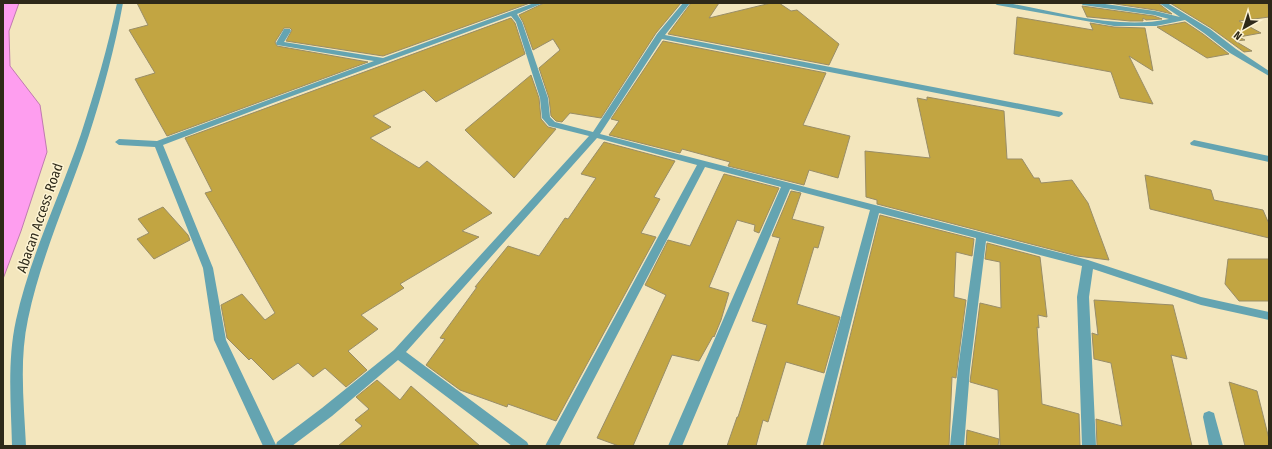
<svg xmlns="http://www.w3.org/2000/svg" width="1272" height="449" viewBox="0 0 1272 449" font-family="'Fira Sans Condensed',sans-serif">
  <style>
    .water { fill: #fe9eef; stroke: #c07baf }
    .building { fill: #c2a542; stroke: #998d67 }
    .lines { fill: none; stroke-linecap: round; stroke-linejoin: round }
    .minor { fill: #64a4b1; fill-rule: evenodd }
    .tertiary { fill: #64a4b1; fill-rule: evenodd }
    .labels { text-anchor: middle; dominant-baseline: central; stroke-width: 3; stroke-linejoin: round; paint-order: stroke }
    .street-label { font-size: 14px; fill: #2e2919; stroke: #fef4d3 }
  </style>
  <rect width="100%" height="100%" fill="#f3e6bd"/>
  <polygon class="water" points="3,3 19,3 9,31 10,66 40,105 47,152 21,231 3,279"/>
  <g class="building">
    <polygon points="137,3 530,3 383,56 286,41 292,30 290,28 284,28 275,42 277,46 368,62 167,136 135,79 155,73 129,30 148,25"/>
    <polygon points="544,3 681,3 656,33 601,118 570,113 562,122 556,121 551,116 549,98 539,68 560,50 553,39 533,50 523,22 519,15"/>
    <polygon points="691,3 719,3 709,18 771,3 779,3 791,11 797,10 839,44 829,65 668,34"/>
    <polygon points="1109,3 1158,3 1172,14 1155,10"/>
    <polygon points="1170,3 1268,3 1269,17 1239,21 1261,33 1239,37 1245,40 1235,41 1252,51 1244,52 1211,28"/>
    <polygon points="1082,6 1154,16 1162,19 1146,20 1143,18 1143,21 1130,21 1089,17 1087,17"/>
    <polygon points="1017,17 1093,30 1090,23 1114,27 1145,28 1153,71 1129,56 1153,104 1120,98 1111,72 1014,54"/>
    <polygon points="511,18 515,23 525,54 436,102 424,90 373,116 391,127 370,138 419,168 427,161 492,213 462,231 479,237 400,284 404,288 361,315 378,329 348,351 367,370 346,387 325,368 313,377 298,363 273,380 251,358 249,360 227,338 221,305 242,294 265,320 275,313 205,193 212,191 185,138"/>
    <polygon points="1185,22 1203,34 1229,54 1207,58 1157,27"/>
    <polygon points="663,41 826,73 803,125 850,136 838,178 809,170 804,185 728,166 730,162 682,149 680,153 609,135 619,121 611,119"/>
    <polygon points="531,75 539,98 541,119 548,127 556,129 514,178 465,130"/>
    <polygon points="927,97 1004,111 1007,159 1022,159 1034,178 1039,178 1041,183 1072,180 1088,203 1109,260 1077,256 877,204 877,200 866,197 865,151 930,158 917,98 927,100"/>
    <polygon points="604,142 675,161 654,197 660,199 641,233 656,237 556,421 508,404 507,407 460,390 426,365 445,339 440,338 477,287 475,287 508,246 539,256 565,218 568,219 596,178 581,174"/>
    <polygon points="724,174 779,188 759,233 754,231 755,225 737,220 709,287 729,293 721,320 714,337 713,336 699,361 672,355 633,446 619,446 597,438 666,295 645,285 668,240 690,246"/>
    <polygon points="1145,175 1211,190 1214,200 1263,210 1269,224 1269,238 1150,209"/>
    <polygon points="791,191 801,193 792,219 824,227 818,248 814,247 797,304 840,317 824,373 786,362 768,422 763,420 756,446 727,446 737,417 738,417 767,325 752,321 780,238 772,236"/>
    <polygon points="163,207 188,235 190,240 154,259 137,239 149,233 138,219"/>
    <polygon points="880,215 974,239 972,256 956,252 954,297 966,300 956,378 952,377 949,446 823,446"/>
    <polygon points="987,243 1040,257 1047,317 1038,315 1039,328 1037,327 1042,404 1079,414 1080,446 1000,446 998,390 970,382 980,303 1001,308 1000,262 985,259"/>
    <polygon points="1228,259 1269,259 1269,301 1239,301 1225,284"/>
    <polygon points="1094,300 1173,305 1187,359 1171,355 1192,446 1097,446 1096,419 1122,426 1111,363 1094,359 1092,333 1098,335"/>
    <polygon points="377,380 400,400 411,386 480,446 338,446 362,426 355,420 369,409 356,397"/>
    <polygon points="1229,382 1257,391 1269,439 1269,446 1245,446"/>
    <polygon points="967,430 999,439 998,446 966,446"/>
  </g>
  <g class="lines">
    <g class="minor">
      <path d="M534,3h9l-26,11 5,8 26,76 2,19 5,5 38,10 64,-98 26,-31h7l-25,32 397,77 1,2 -4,3 -397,-78 -62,95 488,126 113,37 68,15v8l-68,-15 -108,-36 -4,28 7,149h-14l-5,-149 5,-31 -96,-25 -16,128 -6,77h-14l8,-77 18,-131 -97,-25 -59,233h-14l64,-236 -80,-21 -108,257h-14l113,-259 -76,-20 -146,279h-14l152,-281 -100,-27 -191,214 121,90 2,4h-17l-114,-86 -66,56 -40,30h-29l-49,-106 -11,-72 -48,-121 -36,-2 -4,-3 4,-3 38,2 217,-80 -97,-16 -1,-2 8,-14h6l1,2 -7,11 99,16zM511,16l5,6 24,76 2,20 7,8 40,10 -195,214 -72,58 -45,34 -1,3 -50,-105 -13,-72 -50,-123 110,-42z"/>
      <path d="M994,3h14c50,9 111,27 161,16l-15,-4 -71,-10 -3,-2h18l57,8 25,6 -21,-14h8l43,26 26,20 33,22v5l-39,-23 -26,-20 -19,-13 -29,6h-42l-117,-21z"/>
      <polygon points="1194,140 1269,156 1269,162 1191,145 1190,143"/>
      <polygon points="1209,411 1214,413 1215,417 1223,446 1209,446 1203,417 1204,413"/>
    </g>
    <path class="tertiary" d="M117,3h6c-8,44 -20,89 -34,132 -20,61 -48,121 -61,184 -9,42 -4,85 -2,127h-14c-1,-42 -5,-85 4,-126 14,-64 44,-124 65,-186 14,-43 27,-87 36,-131z"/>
  </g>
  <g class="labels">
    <g class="street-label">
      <text transform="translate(40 218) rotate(-71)">Abacan Access Road</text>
    </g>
  </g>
  <rect width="1272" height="449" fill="none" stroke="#2e2919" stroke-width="8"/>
  <g transform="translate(1244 28) rotate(219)" stroke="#fef4d3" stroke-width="3" paint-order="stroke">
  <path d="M0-3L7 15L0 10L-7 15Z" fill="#2e2919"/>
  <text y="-6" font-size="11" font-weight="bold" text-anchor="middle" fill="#2e2919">N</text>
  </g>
</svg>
